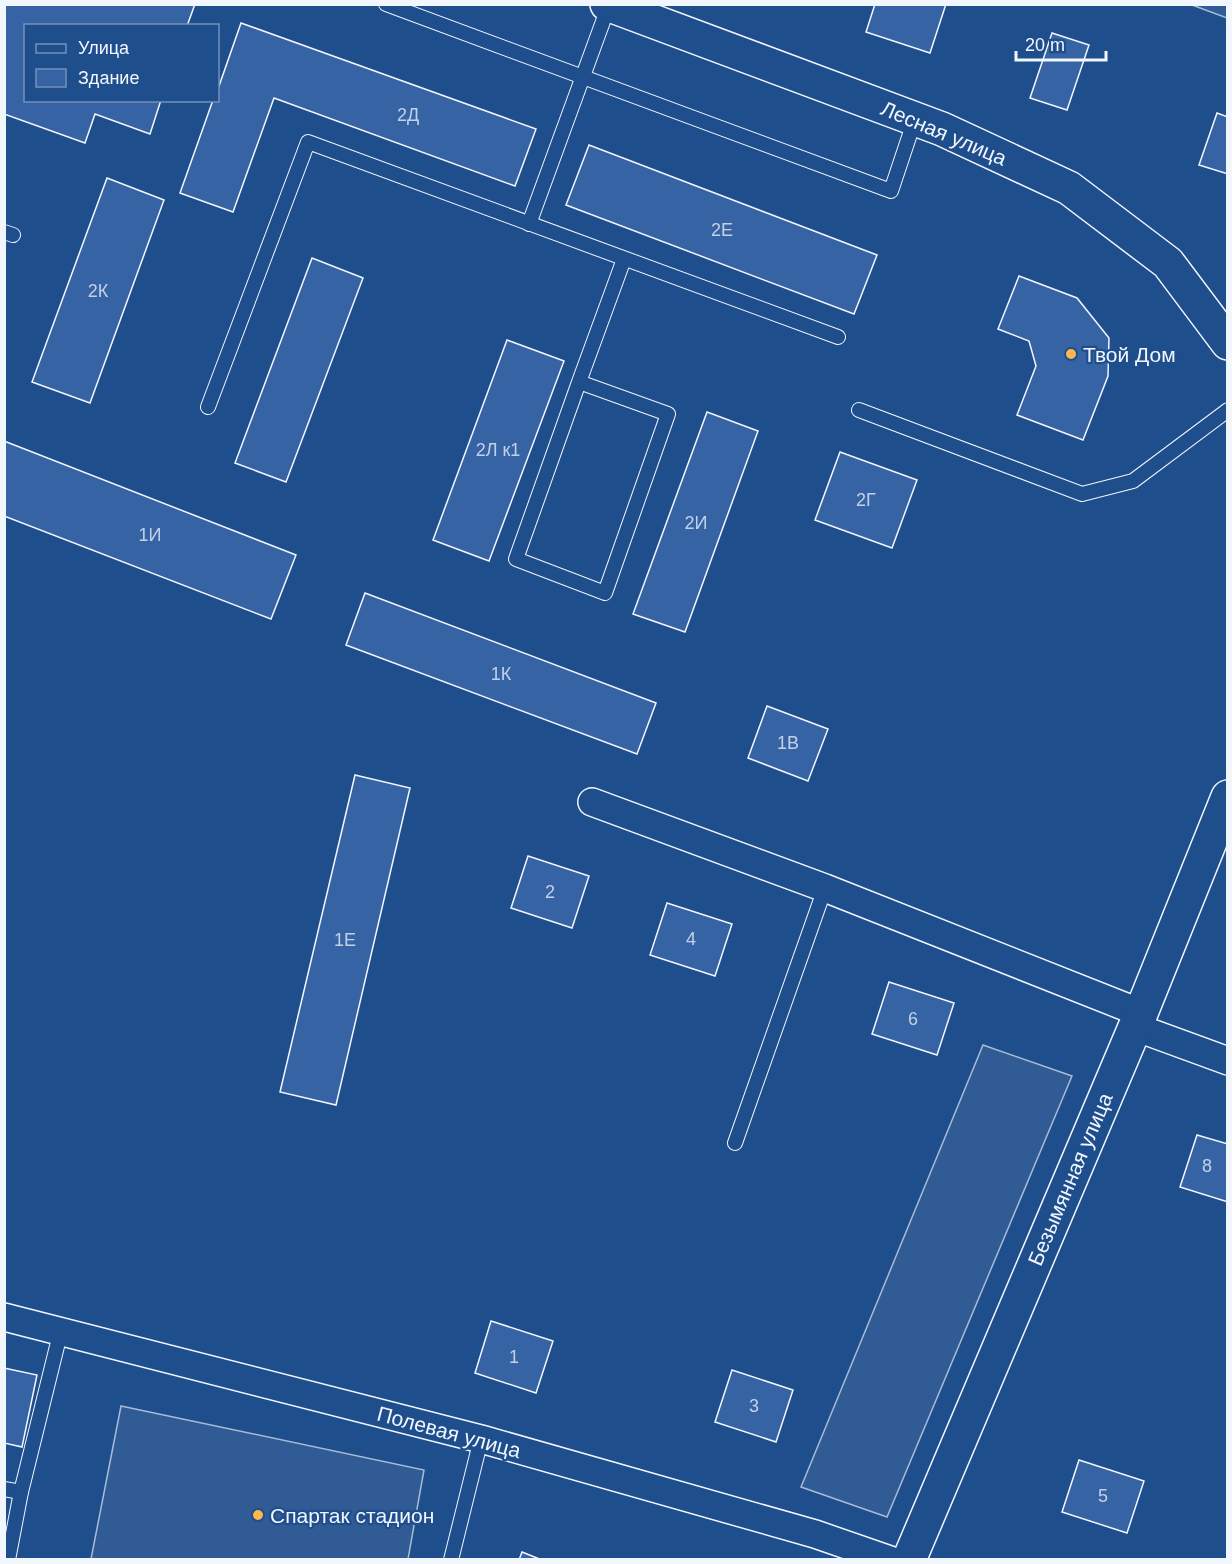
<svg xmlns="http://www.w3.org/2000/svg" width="1232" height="1564" viewBox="0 0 1232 1564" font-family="Helvetica,sans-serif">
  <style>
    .built { fill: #305b95; stroke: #a8bbd7; stroke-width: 1.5 }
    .building { fill: #3563a3; stroke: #f2f6ff; stroke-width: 1.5 }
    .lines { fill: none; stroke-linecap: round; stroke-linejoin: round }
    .lane-casing { stroke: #f2f6ff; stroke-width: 16 }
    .street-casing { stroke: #f2f6ff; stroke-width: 30 }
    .secondary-casing { stroke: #f2f6ff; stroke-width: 36 }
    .lane { stroke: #1f4e8c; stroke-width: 14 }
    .street { stroke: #1f4e8c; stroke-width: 27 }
    .secondary { stroke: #1f4e8c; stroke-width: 33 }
    .poi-dot { fill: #ffb74d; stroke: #1f4e8c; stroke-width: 2 }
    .labels { text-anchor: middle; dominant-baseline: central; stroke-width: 4.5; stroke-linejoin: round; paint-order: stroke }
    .number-label { font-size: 18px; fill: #c3d1e8 }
    .street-label { font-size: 21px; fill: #f2f6ff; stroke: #1f4e8c }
    .poi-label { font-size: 21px; fill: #f2f6ff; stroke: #1f4e8c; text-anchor: start }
  </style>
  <rect width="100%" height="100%" fill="#1f4e8c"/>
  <g class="built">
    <polygon points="1192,5 1227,5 1227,18"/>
    <polygon points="983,1045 1072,1076 887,1517 801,1487"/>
    <polygon points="121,1406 424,1470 408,1559 91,1559"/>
  </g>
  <g class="building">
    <polygon points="4,4 195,4 187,26 26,26 26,100 161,100 150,134 95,114 85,143 4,114"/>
    <polygon points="875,4 946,4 930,53 866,32"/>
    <polygon points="241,23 536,129 515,186 274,98 233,212 180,193 213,100 218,100 218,89"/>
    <polygon points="1052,33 1089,45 1067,110 1030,98"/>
    <polygon points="1217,113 1228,117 1228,174 1199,165"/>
    <polygon points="589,145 877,255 854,314 566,205"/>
    <polygon points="107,178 164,200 90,403 32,382"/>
    <polygon points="312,258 363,278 286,482 235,463"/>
    <polygon points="1019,276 1077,298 1109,338 1108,376 1083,440 1017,415 1036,366 1029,341 998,329"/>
    <polygon points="507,340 564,361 489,561 433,540"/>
    <polygon points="707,412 758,431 685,632 633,614"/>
    <polygon points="4,441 296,555 271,619 4,516"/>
    <polygon points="840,452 917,480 892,548 815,520"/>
    <polygon points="365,593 656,703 637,754 346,645"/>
    <polygon points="767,706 828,729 808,781 748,758"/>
    <polygon points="355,775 410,788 336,1105 280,1092"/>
    <polygon points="528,856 589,876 572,928 511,908"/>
    <polygon points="667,903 732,924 715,976 650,955"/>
    <polygon points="889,982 954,1003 937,1055 872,1034"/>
    <polygon points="1197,1135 1228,1144 1228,1202 1180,1187"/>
    <polygon points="491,1321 553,1341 536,1393 475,1373"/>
    <polygon points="4,1368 37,1375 22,1447 4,1443"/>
    <polygon points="732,1370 793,1390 776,1442 715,1422"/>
    <polygon points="1079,1460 1144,1481 1127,1533 1062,1512"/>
    <polygon points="522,1552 542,1560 519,1560"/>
  </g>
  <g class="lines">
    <defs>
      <g id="lane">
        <polyline points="386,4 891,191 915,119"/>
        <polyline points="529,224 609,5"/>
        <polyline points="4,232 13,235"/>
        <polyline points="579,382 516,559 605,593 668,414 579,382 624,259"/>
        <polyline points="208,407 308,142 838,337"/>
        <polyline points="859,410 1082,494 1133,481 1228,410"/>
        <polyline points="735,1143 825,888"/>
        <polyline points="4,1489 21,1492"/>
        <polyline points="8,1560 21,1492 61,1330"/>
        <polyline points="451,1560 481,1439"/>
      </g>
      <g id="street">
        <polyline points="592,802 825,888 1141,1013"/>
        <polyline points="1135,1027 1228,1061"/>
        <polyline points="4,1317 481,1439 815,1534 890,1560"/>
      </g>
      <g id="secondary">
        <polyline points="607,4 942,129 1069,188 1168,263 1228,343"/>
        <polyline points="909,1560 1141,1013 1228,797"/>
      </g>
    </defs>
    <use href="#lane" class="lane-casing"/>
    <use href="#street" class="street-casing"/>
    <use href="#secondary" class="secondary-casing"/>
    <use href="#lane" class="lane"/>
    <use href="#street" class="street"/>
    <use href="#secondary" class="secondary"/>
  </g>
  <g class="poi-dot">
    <circle cx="1071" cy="354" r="6"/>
    <circle cx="258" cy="1515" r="6"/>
  </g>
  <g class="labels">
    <g class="number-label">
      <text x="408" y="115">2Д</text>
      <text x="722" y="230">2Е</text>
      <text x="98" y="291">2К</text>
      <text x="498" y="450">2Л к1</text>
      <text x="866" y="500">2Г</text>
      <text x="696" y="523">2И</text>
      <text x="150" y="535">1И</text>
      <text x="501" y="674">1К</text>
      <text x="788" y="743">1В</text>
      <text x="550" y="892">2</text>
      <text x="691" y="939">4</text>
      <text x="345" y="940">1Е</text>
      <text x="913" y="1019">6</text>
      <text x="1207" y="1166">8</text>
      <text x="514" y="1357">1</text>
      <text x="754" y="1406">3</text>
      <text x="1103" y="1496">5</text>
    </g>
    <g class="street-label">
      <text transform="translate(944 133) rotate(23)">Лесная улица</text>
      <text transform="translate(1070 1179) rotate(-67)">Безымянная улица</text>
      <text transform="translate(449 1432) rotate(15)">Полевая улица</text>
    </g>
    <g class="poi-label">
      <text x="1083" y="354">Твой Дом</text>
      <text x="270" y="1515">Спартак стадион</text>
    </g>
  </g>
  <rect width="1232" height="1564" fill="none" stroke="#f2f6ff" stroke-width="12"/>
  <rect x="24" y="24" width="195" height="78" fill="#1f4e8c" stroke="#7391ba" stroke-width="1.5"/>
  <rect x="36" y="44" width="30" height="9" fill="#1f4e8c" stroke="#7391ba" stroke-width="1.5"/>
  <text x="78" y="54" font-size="18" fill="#f2f6ff">Улица</text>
  <rect x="36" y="69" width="30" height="18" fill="#3563a3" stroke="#7391ba" stroke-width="1.5"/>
  <text x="78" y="84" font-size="18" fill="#f2f6ff">Здание</text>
  <path d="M1016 51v9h90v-9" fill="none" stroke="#f2f6ff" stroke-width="3"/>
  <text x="1025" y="51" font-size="18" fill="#f2f6ff" stroke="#1f4e8c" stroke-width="4.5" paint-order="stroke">20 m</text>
</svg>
